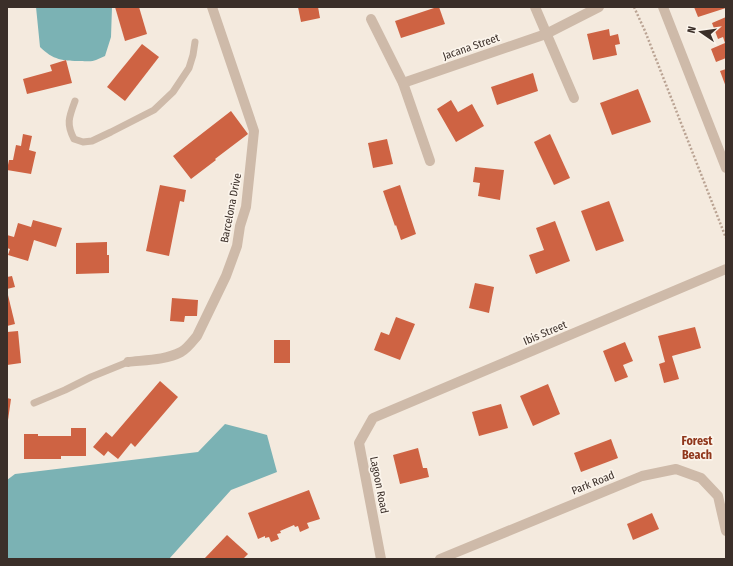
<svg xmlns="http://www.w3.org/2000/svg" width="733" height="566" viewBox="0 0 733 566" font-family="'Fira Sans Condensed',sans-serif">
  <style>
    .water { fill: #7bb2b4 }
    .building { fill: #ce6343 }
    .lines { fill: none; stroke-linecap: round; stroke-linejoin: round }
    .path { stroke: #baa393; stroke-width: 2.5; stroke-dasharray: 2 2; stroke-linecap: butt }
    .lane { stroke: #cebaa9; stroke-width: 7 }
    .street { stroke: #cebaa9; stroke-width: 10 }
    .labels { text-anchor: middle; dominant-baseline: central; stroke-width: 3.5; stroke-linejoin: round; paint-order: stroke }
    .street-label { font-size: 11px; fill: #3b2f29; stroke: #fbf4eb }
    .neighbourhood-label { font-size: 12px; font-weight: bold; fill: #90371c; stroke: #fbf4eb }
  </style>
  <rect width="100%" height="100%" fill="#f4eade"/>
  <g class="water">
    <path d="M36,7h76l-1,30 -6,19c-3,1 -6,3 -9,4 -4,2 -11,1 -15,1 -18,0 -28,-1 -41,-14z"/>
    <polygon points="225,424 267,435 277,472 231,490 169,559 7,559 7,480 15,474 198,452"/>
  </g>
  <g class="building">
    <polygon points="115,7 139,7 147,34 125,41"/>
    <polygon points="298,7 318,7 320,18 301,22"/>
    <polygon points="437,7 439,7 445,24 401,38 395,21"/>
    <polygon points="694,7 726,7 726,8 698,17"/>
    <polygon points="726,17 726,58 716,62 711,49 725,43 723,37 718,39 712,23"/>
    <polygon points="609,29 610,36 618,34 620,44 615,45 617,55 593,60 587,34"/>
    <polygon points="142,44 159,57 125,101 107,87"/>
    <polygon points="66,60 72,83 27,94 23,79 52,71 50,65"/>
    <polygon points="726,69 726,87 720,71"/>
    <polygon points="533,73 538,91 497,105 491,87"/>
    <polygon points="638,89 651,122 612,135 600,103"/>
    <polygon points="451,100 458,112 472,104 484,126 456,142 437,109"/>
    <polygon points="231,111 248,134 215,159 216,160 191,179 173,156"/>
    <polygon points="23,134 32,136 29,150 36,152 31,174 7,170 9,160 13,160 16,145 21,146"/>
    <polygon points="550,134 570,178 554,185 534,142"/>
    <polygon points="387,139 393,164 373,168 368,143"/>
    <polygon points="475,167 504,170 500,200 478,196 480,183 473,182"/>
    <polygon points="160,185 186,190 184,202 180,201 169,256 146,251"/>
    <polygon points="400,185 416,234 401,240 396,225 395,226 383,191"/>
    <polygon points="609,201 624,241 596,251 581,211"/>
    <polygon points="33,220 62,228 56,247 34,240 28,261 8,255 10,249 7,248 7,235 14,237 18,223 31,227"/>
    <polygon points="555,221 570,261 536,274 529,255 544,250 536,228"/>
    <polygon points="107,242 107,255 109,255 109,273 76,274 76,243"/>
    <polygon points="12,276 15,287 7,289 7,277"/>
    <polygon points="475,283 494,287 489,313 469,308"/>
    <polygon points="7,291 15,324 7,326"/>
    <polygon points="172,298 198,300 197,316 185,316 184,322 170,321"/>
    <polygon points="396,317 415,324 400,360 374,350 381,332 389,335"/>
    <polygon points="695,327 701,348 672,356 679,379 664,383 659,364 665,362 658,336"/>
    <polygon points="18,331 21,363 7,365 7,332"/>
    <rect x="274" y="340" width="16" height="23"/>
    <polygon points="625,342 633,361 623,365 628,377 615,382 603,351"/>
    <polygon points="160,381 178,397 135,447 131,443 118,459 108,451 104,456 93,447 106,432 112,437"/>
    <polygon points="548,384 560,414 533,426 520,396"/>
    <polygon points="7,398 11,399 8,420 7,420"/>
    <polygon points="501,404 508,428 479,436 472,412"/>
    <polygon points="71,428 86,428 86,456 61,456 61,459 24,459 24,434 38,434 38,436 71,436"/>
    <polygon points="611,439 618,458 581,472 574,453"/>
    <polygon points="418,448 423,468 427,468 429,477 400,484 393,455"/>
    <polygon points="309,490 320,519 307,523 309,528 300,532 298,526 295,527 294,525 280,531 281,533 277,534 279,539 271,542 269,537 265,538 265,536 258,539 248,513"/>
    <polygon points="652,513 659,529 633,540 627,524"/>
    <polygon points="227,535 248,554 243,559 204,559"/>
  </g>
  <g class="lines">
    <polyline class="path" points="634,7 645,31 726,238"/>
    <g class="lane">
      <path d="M75,101c-6,16 -9,23 -1,38l9,3 9,-1 19,-9 43,-22 19,-18 16,-24 4,-13 2,-13"/>
      <polyline points="34,403 65,390 91,377 128,362"/>
    </g>
    <g class="street">
      <polyline points="535,7 574,98"/>
      <polyline points="663,7 726,168"/>
      <polyline points="371,19 403,83 430,161"/>
      <polyline points="403,83 546,34 599,7"/>
      <path d="M128,362c17,-2 38,-2 53,-10 6,-3 11,-10 16,-16l29,-60 11,-30 3,-20 6,-19 8,-76 -42,-124"/>
      <polyline points="381,559 359,443 373,418 726,269"/>
      <polyline points="440,559 642,476 676,469 701,478 718,496 726,531"/>
    </g>
  </g>
  <g class="labels">
    <g class="street-label">
      <text transform="translate(471 47) rotate(-19)">Jacana Street</text>
      <text transform="translate(231 208) rotate(-79)">Barcelona Drive</text>
      <text transform="translate(545 333) rotate(-23)">Ibis Street</text>
      <text transform="translate(593 483) rotate(-22)">Park Road</text>
      <text transform="translate(379 485) rotate(79)">Lagoon Road</text>
    </g>
    <g class="neighbourhood-label">
      <text x="697" y="441">Forest<tspan x="697" dy="14">Beach</tspan></text>
    </g>
  </g>
  <rect width="733" height="566" fill="none" stroke="#3b2f29" stroke-width="16"/>
  <g transform="translate(701 32) rotate(283)" stroke="#fbf4eb" stroke-width="3" paint-order="stroke">
  <path d="M0-3L7 15L0 10L-7 15Z" fill="#3b2f29"/>
  <text y="-6" font-size="11" font-weight="bold" text-anchor="middle" fill="#3b2f29">N</text>
  </g>
</svg>
